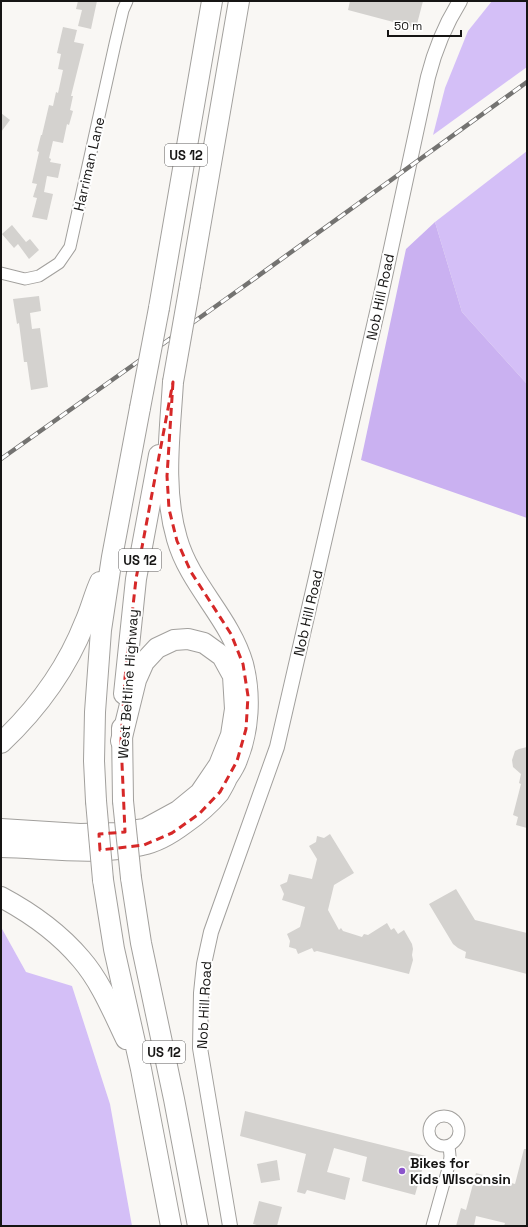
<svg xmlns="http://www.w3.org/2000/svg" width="528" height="1227" viewBox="0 0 528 1227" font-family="'Space Grotesk',sans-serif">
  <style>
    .green { fill: #d4bff7 }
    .forest { fill: #cab1f1 }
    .building { fill: #d4d2cf }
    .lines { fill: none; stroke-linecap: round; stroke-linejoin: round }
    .minor-casing { stroke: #a2a09d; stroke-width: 13 }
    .tertiary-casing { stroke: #a2a09d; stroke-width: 16 }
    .motorway-casing { stroke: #a2a09d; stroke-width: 22 }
    .minor { stroke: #fff; stroke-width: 11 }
    .tertiary { stroke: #fff; stroke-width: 14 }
    .motorway { stroke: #fff; stroke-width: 20 }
    .rail-casing { stroke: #747371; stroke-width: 4.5 }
    .rail { stroke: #fff; stroke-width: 3; stroke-dasharray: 9; stroke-linecap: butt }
    .motorway-bridge-casing { stroke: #a2a09d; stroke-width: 22; stroke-linecap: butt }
    .motorway-bridge { stroke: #fff; stroke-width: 20 }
    .marked { fill: none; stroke: #d62828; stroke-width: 3; stroke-dasharray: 8 5; stroke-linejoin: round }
    .poi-dot { fill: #8b54cb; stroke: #fff; stroke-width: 1.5 }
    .labels { text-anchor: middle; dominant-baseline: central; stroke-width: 4; stroke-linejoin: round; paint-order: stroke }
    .shield { fill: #fff; stroke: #5c5b5a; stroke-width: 1 }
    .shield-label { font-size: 13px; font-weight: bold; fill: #161514 }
    .street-label { font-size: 14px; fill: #161514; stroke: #fff }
    .poi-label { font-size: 14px; font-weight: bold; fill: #161514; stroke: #fff; text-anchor: start }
  </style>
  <rect width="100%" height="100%" fill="#f9f7f4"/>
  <g class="green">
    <polygon points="492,1 527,1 527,67 433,135 445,88 468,31"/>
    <polygon points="527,151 527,384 462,312 435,222"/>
    <polygon points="1,927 26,972 72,986 110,1104 132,1226 1,1226"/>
  </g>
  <polygon class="forest" points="435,222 462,312 527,384 527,518 361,460 406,249"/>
  <g class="building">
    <polygon points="78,1 97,1 91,29 78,26 82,10 76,9"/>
    <polygon points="350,1 423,1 416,28 348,10"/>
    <polygon points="63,27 77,30 74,42 84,44 71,96 73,96 70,110 73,111 69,125 67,124 63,143 53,141 49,158 51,159 50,162 61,164 58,178 47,176 44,192 53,194 47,220 32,217 37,198 33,197 37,184 32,183 39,152 37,151 41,135 42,135 49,105 53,106 56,92 58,93 63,70 58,69 61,54 57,53"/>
    <polygon points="1,113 10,120 1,132"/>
    <polygon points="12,225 26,242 30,239 39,250 29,259 18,244 14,248 2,234"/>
    <polygon points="39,296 41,311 30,313 32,329 40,328 48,387 31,390 27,362 24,362 19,323 17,324 13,299"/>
    <polygon points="527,747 527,828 516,825 518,817 513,815 521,784 519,783 521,774 513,767 512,760 515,751 519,749"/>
    <polygon points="330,834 354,873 334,885 328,910 339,930 341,928 343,931 362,937 364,934 368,935 387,923 391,930 394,928 398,934 404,930 412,944 413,949 412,955 413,960 409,974 317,951 314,952 312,948 298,954 296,949 289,947 290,941 287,934 300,927 305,907 282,900 284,894 280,885 287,882 289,874 312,879 317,859 309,846 316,842 317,836 324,838"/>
    <polygon points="456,889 475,920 527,933 527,974 465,958 466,952 458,948 453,944 429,904"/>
    <polygon points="245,1111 426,1156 415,1195 362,1181 367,1157 334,1148 327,1172 350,1178 345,1200 307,1190 305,1194 297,1192 306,1154 240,1136"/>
    <polygon points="524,1149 527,1149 527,1226 504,1226 505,1223 476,1216 474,1226 456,1226 461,1208 466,1210 476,1173 515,1184"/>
    <polygon points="277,1160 280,1180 261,1183 257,1164"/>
    <polygon points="259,1201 282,1207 277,1226 260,1226 253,1224"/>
  </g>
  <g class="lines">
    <defs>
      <g id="minor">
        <polyline points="1,273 25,279 39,276 59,263 70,247 115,44 123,10 127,1"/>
        <circle cx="444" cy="1131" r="15"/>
        <polyline points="432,1226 449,1165 450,1156 449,1146"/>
      </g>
      <path id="tertiary" d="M230,1226l-30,-178 1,-55 3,-29 7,-32 66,-185 104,-452 47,-218c7,-28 17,-52 32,-76"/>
      <g id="motorway">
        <polyline points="190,285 239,1"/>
        <polyline points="159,308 212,1"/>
        <polyline points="124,694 136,579 159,455"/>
        <polyline points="122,728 123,801"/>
        <path d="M1,743c36,-34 66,-75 84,-121 6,-13 9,-27 15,-40"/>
        <polyline points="96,801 94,761 95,712 101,630 112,557 140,408"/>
        <polyline points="1,829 80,834 116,833 145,829 178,811 200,793 219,765 231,735 235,709 233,676 222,656 204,643 188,639 174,640 157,648 144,662 136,680 121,741"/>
        <path d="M1,847c47,1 95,9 141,-2 15,-3 30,-12 42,-21 13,-9 25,-19 35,-31 3,-5 6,-10 8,-15 4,-6 8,-12 10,-18 12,-29 14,-65 6,-96 -13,-46 -53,-79 -66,-125 -15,-51 -7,-105 -4,-157"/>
        <polyline points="131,878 141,943 174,1099 198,1226"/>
        <polyline points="103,880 114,949 141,1069 171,1226"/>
        <path d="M1,897c30,16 58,36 80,62 20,23 32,53 45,80"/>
      </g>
    </defs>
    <use href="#minor" class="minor-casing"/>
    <use href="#tertiary" class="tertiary-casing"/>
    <use href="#motorway" class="motorway-casing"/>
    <use href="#minor" class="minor"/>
    <use href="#tertiary" class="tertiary"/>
    <use href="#motorway" class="motorway"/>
    <defs>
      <polyline id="rail" points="1,459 233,294 527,82"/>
    </defs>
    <use href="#rail" class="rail-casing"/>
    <use href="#rail" class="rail"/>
    <defs>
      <g id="motorway-bridge">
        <polyline points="173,382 190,285"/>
        <polyline points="140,408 159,308"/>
        <polyline points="96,801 103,880"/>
        <polyline points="123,801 131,878"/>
      </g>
    </defs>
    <use href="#motorway-bridge" class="motorway-bridge-casing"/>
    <use href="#motorway-bridge" class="motorway-bridge"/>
  </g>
  <path class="marked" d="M173,382l-6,94 2,33 8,32 14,31 40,62 12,30 5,32 -2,33 -9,32 -17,31 -21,22 -27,19 -28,12 -44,5 -1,-16 26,-2 -4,-91 4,-63 11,-99z"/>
  <circle class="poi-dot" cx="402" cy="1171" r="4"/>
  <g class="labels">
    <g class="shield">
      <rect x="165" y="144" width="42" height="22" rx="3"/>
      <rect x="119" y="549" width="42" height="22" rx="3"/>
      <rect x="143" y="1041" width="42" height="22" rx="3"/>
    </g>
    <g class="shield-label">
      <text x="186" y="155">US 12</text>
      <text x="140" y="560">US 12</text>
      <text x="164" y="1052">US 12</text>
    </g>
    <g class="street-label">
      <text transform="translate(89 164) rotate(-77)">Harriman Lane</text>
      <text transform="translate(380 297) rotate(-78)">Nob Hill Road</text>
      <text transform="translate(308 613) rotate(-77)">Nob Hill Road</text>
      <text transform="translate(128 684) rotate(-86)">West Beltline Highway</text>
      <text transform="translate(204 1005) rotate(-87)">Nob Hill Road</text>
    </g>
    <g class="poi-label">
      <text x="410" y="1163">Bikes for<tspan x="410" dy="16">Kids WIsconsin</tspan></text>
    </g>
  </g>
  <rect width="528" height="1227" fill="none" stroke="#161514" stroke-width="4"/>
  <path d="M388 30v6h73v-6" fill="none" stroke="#161514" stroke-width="2"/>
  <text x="394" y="30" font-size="12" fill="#161514" stroke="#ffffff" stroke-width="3" paint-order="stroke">50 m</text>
</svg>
